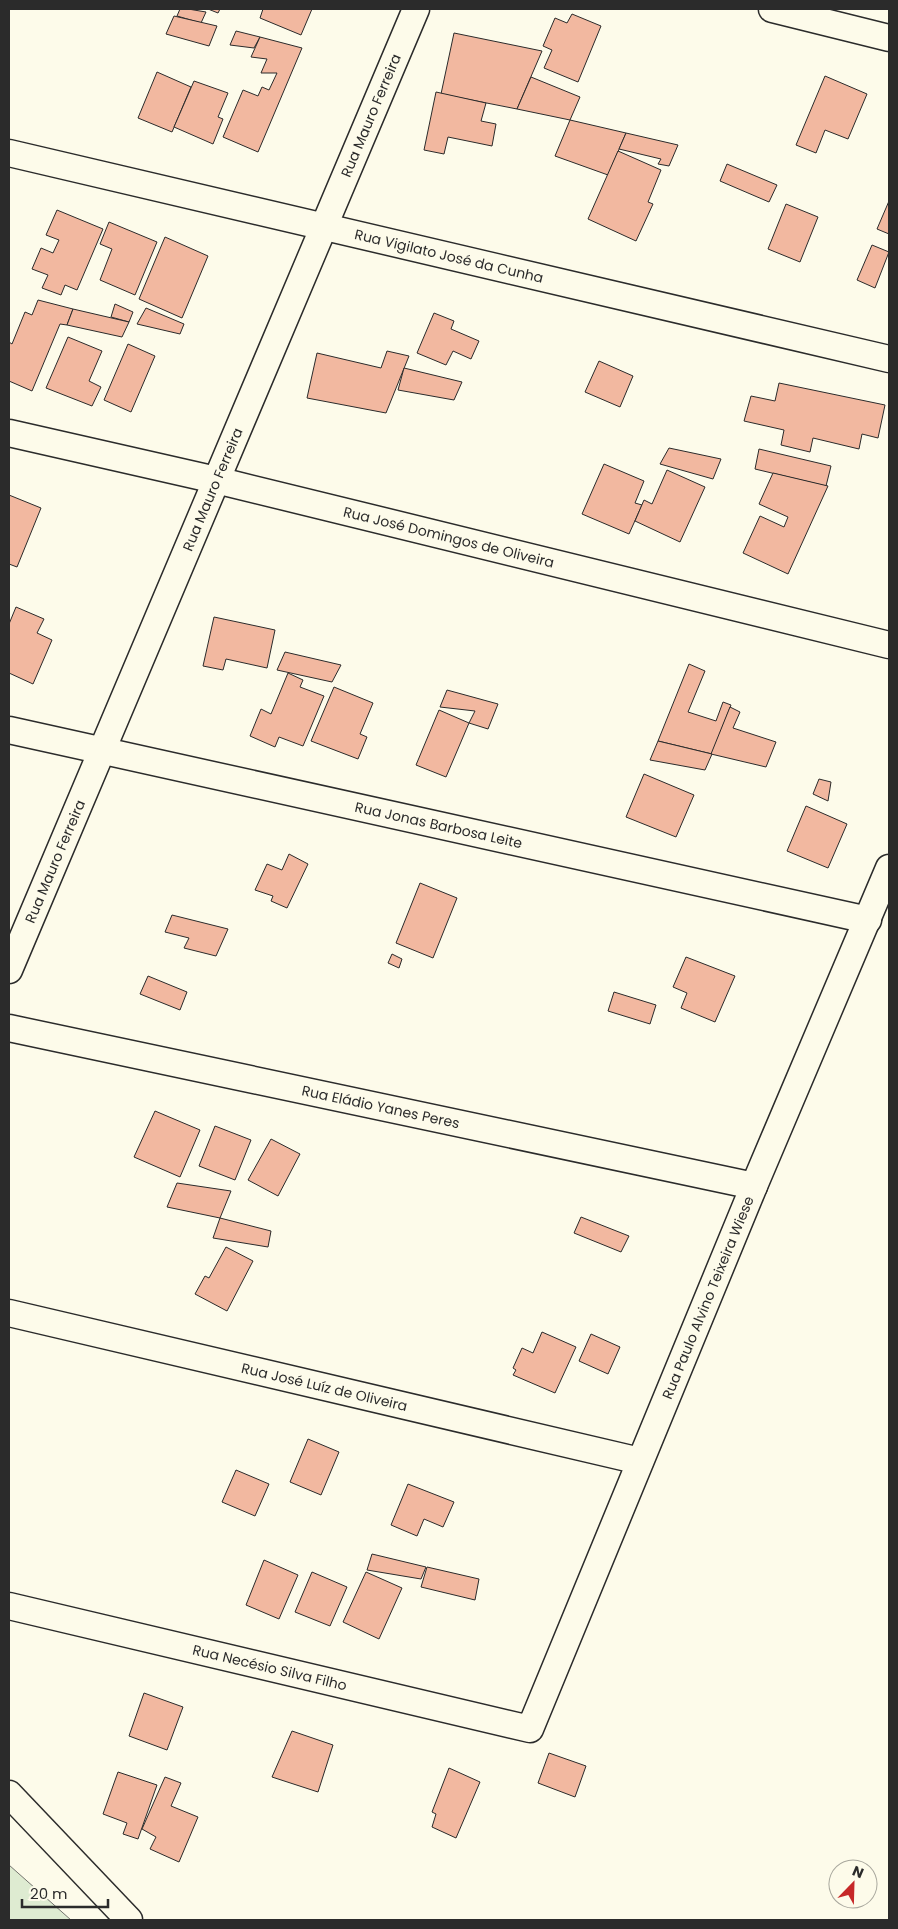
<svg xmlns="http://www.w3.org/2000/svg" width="898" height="1929" viewBox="0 0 898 1929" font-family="Poppins,sans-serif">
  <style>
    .green { fill: #deebd1; stroke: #74746e }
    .building { fill: #f2b8a0; stroke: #2b2b2b }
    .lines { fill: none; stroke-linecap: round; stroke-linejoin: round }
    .minor-casing { stroke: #2b2b2b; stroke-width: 29 }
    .minor { stroke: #fdfbea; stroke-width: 26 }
    .labels { text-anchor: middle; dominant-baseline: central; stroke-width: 4; stroke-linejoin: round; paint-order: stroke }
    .street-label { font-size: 14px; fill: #2b2b2b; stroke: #fdfbea }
  </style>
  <rect width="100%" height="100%" fill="#fdfbea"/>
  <polygon class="green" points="9,1865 71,1920 9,1920"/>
  <g class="building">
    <polygon points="180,9 188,9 206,12 201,23 177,16"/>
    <polygon points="208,9 220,9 218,13"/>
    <polygon points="263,9 312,9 301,35 260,18"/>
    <polygon points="572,14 601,26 578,82 544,68 552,50 543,46 555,18 567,23"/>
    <polygon points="174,16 217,26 209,46 166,34"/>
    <polygon points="236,31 260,37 254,48 230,45"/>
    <polygon points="454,33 542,51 517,109 441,94"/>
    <polygon points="260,37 302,48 258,152 223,137 243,90 258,96 262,87 269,90 277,73 261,73 267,59 251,57"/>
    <polygon points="157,72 191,87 172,132 138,118"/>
    <polygon points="825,76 867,94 848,139 825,130 816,153 796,145"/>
    <polygon points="531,77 580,97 570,120 517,109"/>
    <polygon points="194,81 228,93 218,117 223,119 213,144 174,127"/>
    <polygon points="436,92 486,103 481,121 496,124 492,146 448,137 444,154 424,150"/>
    <polygon points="570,120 626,133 608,175 555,156"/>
    <polygon points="626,133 678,145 669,166 658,164 661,159 619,149"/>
    <polygon points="618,151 661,170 648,202 653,204 636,241 588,219"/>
    <polygon points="727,164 777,185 769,202 720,181"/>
    <polygon points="889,201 889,234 877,229"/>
    <polygon points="786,204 818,217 800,262 768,249"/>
    <polygon points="57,210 103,229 77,290 65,285 61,295 42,288 48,275 32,269 41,248 53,253 59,240 46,235"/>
    <polygon points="109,222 157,242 135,295 100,280 112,249 100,244"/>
    <polygon points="165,237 208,256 182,318 139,299"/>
    <polygon points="872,245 889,252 875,288 857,280"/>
    <polygon points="38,300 73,309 67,325 60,324 32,391 9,381 9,342 12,344 25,312 32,315"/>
    <polygon points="115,304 133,312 129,322 111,317"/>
    <polygon points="146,308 184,324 180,334 137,324"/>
    <polygon points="73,309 129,322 122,337 67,325"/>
    <polygon points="434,313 454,321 451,329 479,341 471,359 453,351 446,365 417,353"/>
    <polygon points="68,337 102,351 89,381 101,387 92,406 46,388"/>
    <polygon points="128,344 155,356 131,412 104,400"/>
    <polygon points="387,351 409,356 386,413 307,398 317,353 381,368"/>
    <polygon points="599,361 633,376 620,407 585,392"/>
    <polygon points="404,368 462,382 454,400 398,390"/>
    <polygon points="779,383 885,405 878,438 862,434 859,449 813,438 810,452 781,445 784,430 744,421 751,396 775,401"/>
    <polygon points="669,448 721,459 713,479 660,464"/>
    <polygon points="759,449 831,466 826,486 755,469"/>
    <polygon points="604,464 644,481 635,503 642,505 629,534 582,514"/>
    <polygon points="667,470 705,487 680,542 635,521 644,500 652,504"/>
    <polygon points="773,473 828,486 788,574 743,553 760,516 784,527 788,517 759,504"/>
    <polygon points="9,495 41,508 17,567 9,564"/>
    <polygon points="16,607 44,619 37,633 52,640 33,684 9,673 9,624"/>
    <polygon points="214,617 275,630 267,668 226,659 223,670 203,666"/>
    <polygon points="285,652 341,665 332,682 277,670"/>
    <polygon points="689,664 705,671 688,712 716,721 723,702 731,705 712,754 658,741"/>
    <polygon points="288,673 303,680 300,687 324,696 303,746 279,737 275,747 250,736 261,709 271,714"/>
    <polygon points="334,687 373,703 360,734 367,737 358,759 311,741"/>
    <polygon points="447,690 498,704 488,729 469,723 475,711 440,707"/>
    <polygon points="730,707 740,712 733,728 776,742 766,767 711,754"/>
    <polygon points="439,710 469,723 446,777 416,765"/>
    <polygon points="658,741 712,754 705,770 650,760"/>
    <polygon points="644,774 694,795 676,837 626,817"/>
    <polygon points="819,779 831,782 828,801 813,794"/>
    <polygon points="806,806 847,824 828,868 787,851"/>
    <polygon points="289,854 308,864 287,908 271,901 273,896 255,890 267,864 282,870"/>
    <polygon points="420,883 457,898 433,958 396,943"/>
    <polygon points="172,915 228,929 216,956 184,948 189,938 165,932"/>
    <polygon points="392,954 402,959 399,968 388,963"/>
    <polygon points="686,957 735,976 715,1022 681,1008 687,993 673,987"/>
    <polygon points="148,976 187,992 180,1010 140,994"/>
    <polygon points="614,992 656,1005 650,1024 608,1011"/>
    <polygon points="155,1111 200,1130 180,1177 134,1157"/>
    <polygon points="215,1126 251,1140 235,1180 199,1166"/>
    <polygon points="271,1139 300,1154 278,1196 248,1180"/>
    <polygon points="177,1183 231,1191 220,1218 167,1207"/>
    <polygon points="581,1217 629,1236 621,1252 574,1233"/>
    <polygon points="220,1218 271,1231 268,1247 213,1238"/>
    <polygon points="226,1247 253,1261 227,1311 195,1294 205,1276 209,1278"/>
    <polygon points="542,1332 576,1347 555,1393 513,1375 516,1370 513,1368 522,1348 533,1353"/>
    <polygon points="591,1334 620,1347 608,1374 579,1361"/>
    <polygon points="308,1439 339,1452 321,1495 290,1482"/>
    <polygon points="236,1470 269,1484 255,1516 222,1502"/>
    <polygon points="408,1484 454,1502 443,1527 424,1519 417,1536 391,1525"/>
    <polygon points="372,1554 426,1567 421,1579 367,1570"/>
    <polygon points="264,1560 298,1575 279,1619 246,1605"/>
    <polygon points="427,1567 479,1579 475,1600 421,1587"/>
    <polygon points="312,1572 347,1587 330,1626 295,1612"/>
    <polygon points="366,1572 402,1588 379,1639 343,1622"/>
    <polygon points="144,1693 183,1707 167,1750 129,1736"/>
    <polygon points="292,1731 333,1745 318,1792 272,1777"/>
    <polygon points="549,1753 586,1766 575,1797 538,1783"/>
    <polygon points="449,1768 480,1782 456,1838 432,1827 436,1814 432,1812"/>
    <polygon points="118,1772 157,1785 138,1839 123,1834 127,1823 103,1814"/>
    <polygon points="165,1777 181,1783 171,1806 198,1817 179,1862 150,1849 156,1837 142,1829"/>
  </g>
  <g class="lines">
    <defs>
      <g id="minor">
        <polyline points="772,9 889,38"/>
        <path id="s1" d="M9,153l880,206"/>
        <path id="s2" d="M9,433l207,47 673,165"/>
        <path id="s3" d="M9,730l859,190"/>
        <path id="s4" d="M9,970l407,-961"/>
        <path id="s5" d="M9,1028l745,158"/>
        <path id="s6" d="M9,1313l631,148"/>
        <path id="s7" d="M9,1606l521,123 224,-543 135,-318"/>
        <polyline points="9,1794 129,1920"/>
      </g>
    </defs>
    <use href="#minor" class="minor-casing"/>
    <use href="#minor" class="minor"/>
  </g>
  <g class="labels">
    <g class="street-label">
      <text stroke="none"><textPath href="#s4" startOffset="928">Rua Mauro Ferreira</textPath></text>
      <text stroke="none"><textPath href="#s1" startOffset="452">Rua Vigilato José da Cunha</textPath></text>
      <text stroke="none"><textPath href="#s4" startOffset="522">Rua Mauro Ferreira</textPath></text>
      <text stroke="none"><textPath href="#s2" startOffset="452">Rua José Domingos de Oliveira</textPath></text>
      <text stroke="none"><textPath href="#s3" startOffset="440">Rua Jonas Barbosa Leite</textPath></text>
      <text stroke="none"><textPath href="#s4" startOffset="118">Rua Mauro Ferreira</textPath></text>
      <text stroke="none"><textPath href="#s5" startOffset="380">Rua Eládio Yanes Peres</textPath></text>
      <text stroke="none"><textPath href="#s7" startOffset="1002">Rua Paulo Alvino Teixeira Wiese</textPath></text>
      <text stroke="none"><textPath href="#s6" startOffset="324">Rua José Luíz de Oliveira</textPath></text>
      <text stroke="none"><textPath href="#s7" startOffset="268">Rua Necésio Silva Filho</textPath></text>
    </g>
  </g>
  <rect width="898" height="1929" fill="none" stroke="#2b2b2b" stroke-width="20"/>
  <g transform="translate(853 1884) rotate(23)"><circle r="24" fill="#fdfbea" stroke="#a9a89e"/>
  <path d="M0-4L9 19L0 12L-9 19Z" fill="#c62828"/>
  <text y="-8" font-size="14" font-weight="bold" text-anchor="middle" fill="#2b2b2b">N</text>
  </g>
  <path d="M22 1899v8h86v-8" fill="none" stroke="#2b2b2b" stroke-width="2.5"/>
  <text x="30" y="1899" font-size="15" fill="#2b2b2b" stroke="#fdfbea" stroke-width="4" paint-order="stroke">20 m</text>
</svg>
